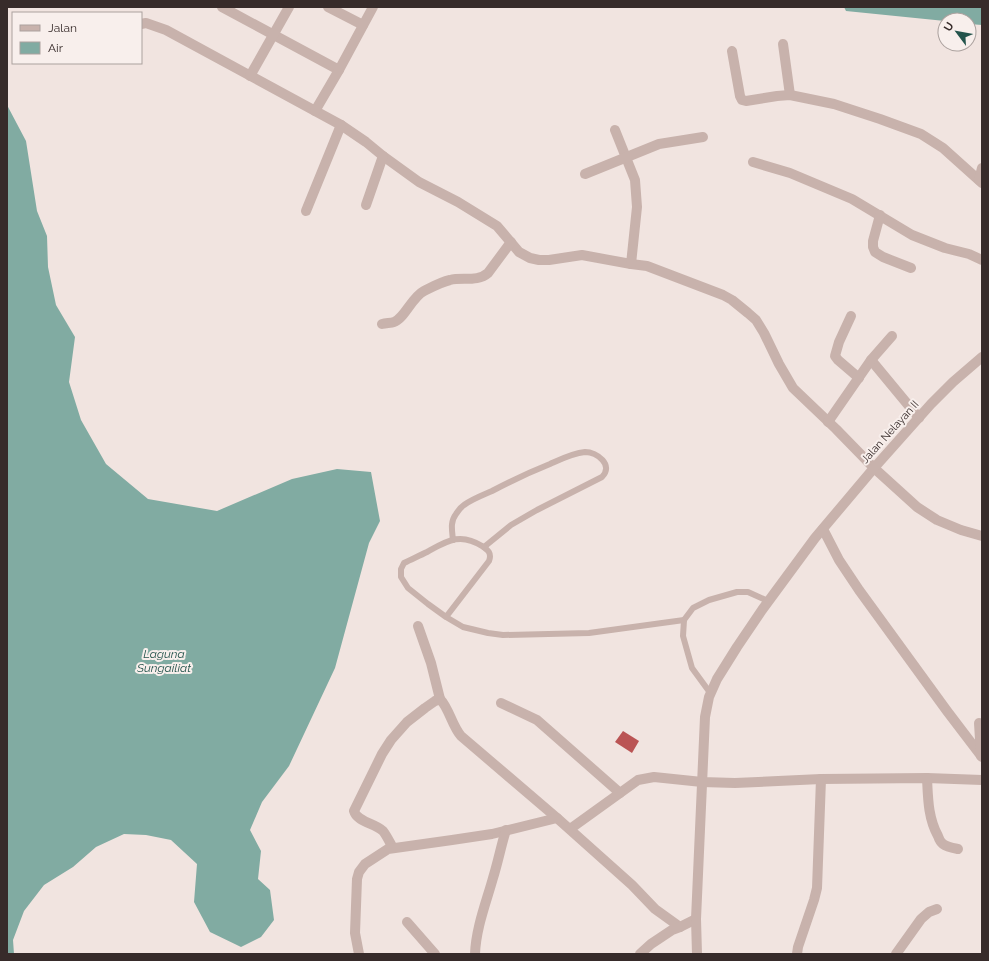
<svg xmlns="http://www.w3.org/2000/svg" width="989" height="961" viewBox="0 0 989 961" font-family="Raleway,sans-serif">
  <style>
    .water { fill: #81aba2 }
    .building { fill: #ba5454 }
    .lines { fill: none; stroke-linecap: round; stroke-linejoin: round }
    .lane { stroke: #c8b2ac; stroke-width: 6 }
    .street { stroke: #c8b2ac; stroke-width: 10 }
    .labels { text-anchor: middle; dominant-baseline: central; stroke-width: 4; stroke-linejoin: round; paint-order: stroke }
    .street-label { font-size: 11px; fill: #372b2a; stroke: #f8efec }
    .water-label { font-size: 12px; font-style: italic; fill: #24544c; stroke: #f8efec }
  </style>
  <rect width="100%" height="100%" fill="#f1e4e0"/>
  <g class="water">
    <polygon points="844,7 982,7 982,25 969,24 969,20 945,20 945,21 846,11"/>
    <polygon points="7,105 26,141 37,211 47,236 48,267 56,305 75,337 69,382 81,420 106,464 148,499 217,511 292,479 337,469 371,472 380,521 369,543 335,668 289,766 262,802 250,830 261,851 258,879 270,890 274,920 261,937 241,947 210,932 194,902 197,864 171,840 146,835 124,834 96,847 73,867 44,885 24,911 13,940 14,954 7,954"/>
  </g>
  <polygon class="building" points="623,731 639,741 632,753 615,742"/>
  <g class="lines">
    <g class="lane">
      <path d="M453,540c-1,-10 -3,-18 3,-26 2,-3 5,-7 8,-9 8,-6 19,-10 28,-14 19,-10 38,-19 58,-27 11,-5 23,-11 35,-12 12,0 29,13 17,25l-65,33 -26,15 -27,22"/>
      <path d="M446,617l43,-56c3,-8 -1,-11 -7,-15 -22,-14 -35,-5 -55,6 -8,4 -15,7 -23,11l-3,6v8l7,11 20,16 18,13 17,10 25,6 15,2 86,-2 95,-13"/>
      <polyline points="711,694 692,668 683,636 684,620 693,608 709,600 737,592 748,592 768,601"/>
    </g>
    <g class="street">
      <polyline points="222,7 339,70"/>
      <polyline points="328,7 363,25"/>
      <polyline points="141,24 146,23 166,30 341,125 366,142 383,156 419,182 458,202 497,226 519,252 530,258 539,260 549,260 582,255 631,264 647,266 723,295 732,300 748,313 756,320 764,333 779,364 793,388 836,429 874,468 917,507 937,520 961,530 982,536"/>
      <polyline points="783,44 790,95"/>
      <polyline points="732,51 740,96 742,100 746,101 777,96 790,95 834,104 880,119 921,134 943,148 982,183"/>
      <polyline points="250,76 289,7"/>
      <polyline points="315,111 339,70 373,7"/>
      <polyline points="615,130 635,180 637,207 631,264"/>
      <polyline points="753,162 790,173 852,199 912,235 945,248 969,254 982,260"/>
      <polyline points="585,174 659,144 703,137"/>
      <polyline points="979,180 982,168"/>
      <polyline points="366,205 383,156"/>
      <polyline points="306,211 341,125"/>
      <polyline points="880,215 873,241 873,247 875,252 883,257 911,268"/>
      <polyline points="851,316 839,342 835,356 838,360 859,378"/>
      <path d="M382,324c4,-1 9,-1 12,-2 10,-3 18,-25 30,-31 8,-4 17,-9 26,-11 12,-3 28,2 38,-7l23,-31"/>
      <polyline points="871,360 919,418"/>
      <polyline points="828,422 871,360 892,336"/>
      <polyline points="823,529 839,560 859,590 947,711 982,757"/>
      <polyline points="418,626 431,663 440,699"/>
      <polyline points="501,703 537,720 620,793 638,780 654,777 702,782 735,783 821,779 927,778 982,780"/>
      <polyline points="979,723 981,756"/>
      <path d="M927,778c1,20 1,40 11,58 1,3 2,6 5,8 4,3 10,4 15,5"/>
      <polyline points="570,829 620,793"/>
      <path d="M393,848c-3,-5 -6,-12 -10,-17 -8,-8 -26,-9 -29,-20l28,-57 9,-14 16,-18 18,-14 10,-7 5,-2c9,9 12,27 21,37l96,82 75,67 23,24 25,18"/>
      <polyline points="407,922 435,954"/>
      <polyline points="359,954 355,933 357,879 359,872 365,864 388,849 452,840 492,834 557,818"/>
      <path d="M475,954c1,-26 11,-51 18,-76 5,-16 8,-32 13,-48"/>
      <polyline points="640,954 651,944 672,930 680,927 696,919"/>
      <polyline points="697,954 696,919 705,717 709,697 717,679 737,647 762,610 815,538 874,468 931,404 953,382 982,357"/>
      <polyline points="797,954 798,947 814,900 817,888 821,779"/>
      <polyline points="896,954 921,919 929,912 937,909"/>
    </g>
  </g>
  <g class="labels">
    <g class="street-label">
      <text transform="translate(890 432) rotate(-48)">Jalan Nelayan II</text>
    </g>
    <g class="water-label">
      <text x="164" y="654">Laguna<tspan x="164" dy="14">Sungailiat</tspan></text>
    </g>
  </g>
  <rect width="989" height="961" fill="none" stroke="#372b2a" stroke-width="16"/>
  <rect x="12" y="12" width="130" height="52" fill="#f8efec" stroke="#aba19e"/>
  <rect x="20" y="25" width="20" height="6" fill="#c8b2ac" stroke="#aba19e"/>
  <text x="48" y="32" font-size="12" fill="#372b2a">Jalan</text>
  <rect x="20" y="42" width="20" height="12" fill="#81aba2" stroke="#aba19e"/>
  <text x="48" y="52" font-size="12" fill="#372b2a">Air</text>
  <g transform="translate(957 32) rotate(302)"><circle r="19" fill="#f8efec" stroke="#aba19e"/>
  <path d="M0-3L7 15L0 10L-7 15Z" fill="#24544c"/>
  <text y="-6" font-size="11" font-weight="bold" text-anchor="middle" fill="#372b2a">U</text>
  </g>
</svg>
